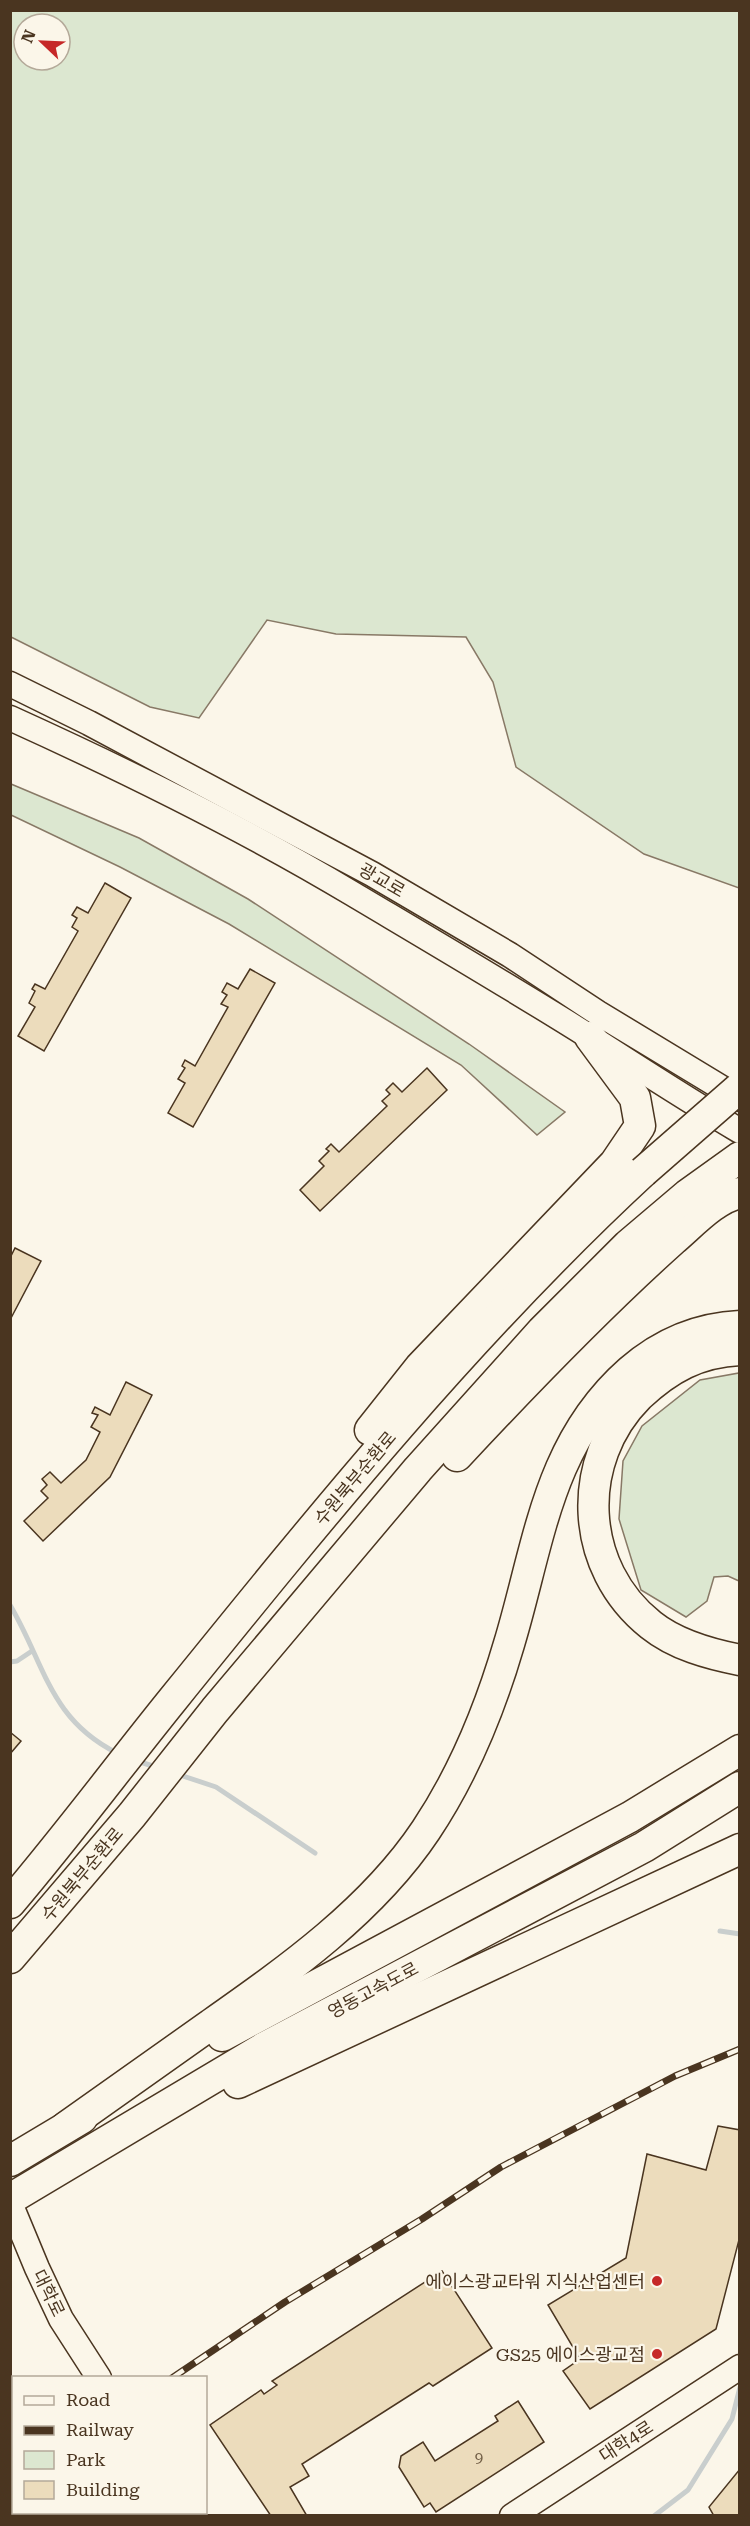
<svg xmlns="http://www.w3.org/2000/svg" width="750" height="2526" viewBox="0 0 750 2526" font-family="'Roboto Serif','Noto Sans KR',serif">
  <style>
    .green { fill: #dce7d0; stroke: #887966; stroke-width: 1.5; fill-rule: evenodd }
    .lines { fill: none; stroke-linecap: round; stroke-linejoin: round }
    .stream { stroke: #c9cecd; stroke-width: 5 }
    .building { fill: #ecdcbc; stroke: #4a3520; stroke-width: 1.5 }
    .secondary-casing { stroke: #4a3520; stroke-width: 27 }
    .highway-casing { stroke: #4a3520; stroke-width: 33 }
    .secondary { stroke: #fbf6e9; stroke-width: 24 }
    .highway { stroke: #fbf6e9; stroke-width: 30 }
    .rail-casing { stroke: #4a3520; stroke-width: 7 }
    .rail { stroke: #fbf6e9; stroke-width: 4.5; stroke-dasharray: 14; stroke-linecap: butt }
    .highway-bridge-casing { stroke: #4a3520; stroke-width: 33; stroke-linecap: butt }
    .highway-bridge { stroke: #fbf6e9; stroke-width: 30 }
    .poi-dot { fill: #c62828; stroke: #fbf6e9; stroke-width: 2 }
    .labels { text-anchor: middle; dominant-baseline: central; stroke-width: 4.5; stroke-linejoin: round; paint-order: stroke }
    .number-label { font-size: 15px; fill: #725f47 }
    .street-label { font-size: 18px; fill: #4a3520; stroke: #fbf6e9 }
    .poi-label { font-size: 18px; fill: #4a3520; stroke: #fbf6e9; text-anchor: end }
  </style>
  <rect width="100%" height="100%" fill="#fbf6e9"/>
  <g class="green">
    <path d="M10,11h729v877l-95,-34 -128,-87 -23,-85 -27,-45 -130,-3 -69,-14 -68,98 -49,-11 -139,-70zM24,24h36v36h-36z"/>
    <polygon points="11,784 139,838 248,899 469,1044 565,1112 537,1135 461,1065 229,924 120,867 11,815"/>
    <polygon points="739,1373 739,1581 728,1576 714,1577 707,1601 686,1617 641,1590 619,1519 623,1461 642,1426 700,1380"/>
  </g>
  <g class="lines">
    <g class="stream">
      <path d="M10,1605c35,59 39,114 107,148"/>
      <polyline points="10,1662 17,1661 32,1651"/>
      <polyline points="137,1761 156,1767"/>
      <polyline points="177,1774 216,1787 315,1853"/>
      <polyline points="720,1931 740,1934"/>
      <polyline points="654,2516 688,2490 732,2419 740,2387"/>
    </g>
  </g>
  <g class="building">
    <polygon points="105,883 131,898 44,1051 18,1036 35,1007 29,1003 35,991 32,989 35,984 45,989 78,931 72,927 77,918 72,915 77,907 88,913"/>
    <polygon points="250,969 275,983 193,1127 168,1113 185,1083 178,1079 185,1068 182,1066 185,1060 195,1066 228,1007 221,1004 227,995 222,992 227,983 238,989"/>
    <polygon points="427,1068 447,1090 320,1211 300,1190 324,1166 319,1161 329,1151 326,1149 331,1144 339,1152 387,1106 382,1101 390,1094 386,1090 393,1083 402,1092"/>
    <polygon points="15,1248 41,1261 10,1320 10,1258"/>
    <polygon points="126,1382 152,1395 110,1477 43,1541 24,1521 48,1498 41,1491 47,1485 42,1479 50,1472 61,1483 86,1460 100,1432 91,1427 98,1415 92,1413 95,1407 110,1415"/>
    <polygon points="10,1732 21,1741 10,1754"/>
    <polygon points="718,2126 740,2130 740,2236 716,2329 590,2409 563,2371 580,2359 548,2305 626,2258 647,2154 706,2170"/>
    <polygon points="442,2271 492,2348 433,2386 429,2383 302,2464 309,2476 290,2487 307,2516 271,2516 210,2425 261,2390 264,2394 277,2385 272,2381"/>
    <polygon points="518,2401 544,2442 436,2512 430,2503 424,2507 399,2467 401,2456 423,2442 435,2461 498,2421 495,2416"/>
    <polygon points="12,2411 14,2512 54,2512 50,2516 10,2516"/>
    <polygon points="740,2469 740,2516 714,2516 709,2507"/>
  </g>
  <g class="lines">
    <defs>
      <g id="secondary">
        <polyline points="10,684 89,723 372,874 510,955 598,1013 740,1099"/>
        <path d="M10,718c117,53 233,110 343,176 79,47 159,94 237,143 50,32 99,64 150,94"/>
        <polyline points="10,2203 37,2268 61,2319 99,2378"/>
        <polyline points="187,2512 189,2516"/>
        <polyline points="512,2516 740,2367"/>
      </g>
      <g id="highway">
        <path d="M740,1350c-42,2 -71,18 -101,46 -65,65 -60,172 12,229 25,20 58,29 89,35"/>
        <polyline points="370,1430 420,1367 615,1163 640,1126 635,1098 590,1037"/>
        <path d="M457,1456c69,-74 140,-148 216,-216 19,-16 42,-42 67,-47"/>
        <path d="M10,1903c57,-67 109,-137 164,-205 148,-183 296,-366 469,-526"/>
        <polyline points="10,1958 132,1815 215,1710 418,1469 542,1331 628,1245 687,1195 740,1157"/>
        <polyline points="222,2036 630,1817 740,1750"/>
        <polyline points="238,2083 740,1849"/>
        <path d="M66,2127c48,-34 96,-68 144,-102 78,-55 162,-114 216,-195 38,-57 64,-121 83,-186 30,-99 38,-200 121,-273 31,-27 67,-43 110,-45"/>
        <polyline points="10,2161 82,2118"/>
        <polyline points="10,2199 265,2047 644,1847 740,1787"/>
      </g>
    </defs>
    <use href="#secondary" class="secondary-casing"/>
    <use href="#highway" class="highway-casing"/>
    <use href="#secondary" class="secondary"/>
    <use href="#highway" class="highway"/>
    <defs>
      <g id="rail">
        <polyline points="172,2378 285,2302 422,2219 501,2167 675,2076 740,2049"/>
        <polyline points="10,2487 14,2485"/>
      </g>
    </defs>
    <use href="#rail" class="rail-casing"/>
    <use href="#rail" class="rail"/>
    <defs>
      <polyline id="highway-bridge" points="643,1172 738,1089"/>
    </defs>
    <use href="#highway-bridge" class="highway-bridge-casing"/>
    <use href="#highway-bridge" class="highway-bridge"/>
  </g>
  <g class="poi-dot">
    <circle cx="657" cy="2281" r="6"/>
    <circle cx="657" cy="2354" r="6"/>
  </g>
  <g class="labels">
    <g class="number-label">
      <text x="479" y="2458">9</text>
    </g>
    <g class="street-label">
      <text transform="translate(382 880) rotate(30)">광교로</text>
      <text transform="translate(355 1478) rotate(-50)">수원북부순환로</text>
      <text transform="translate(82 1874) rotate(-50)">수원북부순환로</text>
      <text transform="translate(373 1990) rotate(-28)">영동고속도로</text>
      <text transform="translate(49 2293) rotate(64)">대학로</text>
      <text transform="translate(626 2441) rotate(-33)">대학4로</text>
    </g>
    <g class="poi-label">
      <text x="645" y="2281">에이스광교타워 지식산업센터</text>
      <text x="645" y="2354">GS25 에이스광교점</text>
    </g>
  </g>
  <rect width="750" height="2526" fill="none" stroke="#4a3520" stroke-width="24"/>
  <rect x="12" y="2376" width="195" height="138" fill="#fbf6e9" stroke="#b4a999" stroke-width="1.5"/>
  <rect x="24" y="2396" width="30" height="9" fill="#fbf6e9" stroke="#b4a999" stroke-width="1.5"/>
  <text x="66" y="2406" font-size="18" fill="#4a3520">Road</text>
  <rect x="24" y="2426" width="30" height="9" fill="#4a3520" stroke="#b4a999" stroke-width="1.5"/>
  <text x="66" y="2436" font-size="18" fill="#4a3520">Railway</text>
  <rect x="24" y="2451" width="30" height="18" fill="#dce7d0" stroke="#b4a999" stroke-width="1.5"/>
  <text x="66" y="2466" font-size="18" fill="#4a3520">Park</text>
  <rect x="24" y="2481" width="30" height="18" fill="#ecdcbc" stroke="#b4a999" stroke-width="1.5"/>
  <text x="66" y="2496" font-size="18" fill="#4a3520">Building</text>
  <g transform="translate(42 42) rotate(293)"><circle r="28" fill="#fbf6e9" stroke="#b4a999" stroke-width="1.5"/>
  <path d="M0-4.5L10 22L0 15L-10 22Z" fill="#c62828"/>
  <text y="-9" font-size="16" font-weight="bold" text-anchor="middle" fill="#4a3520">N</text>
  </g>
</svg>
